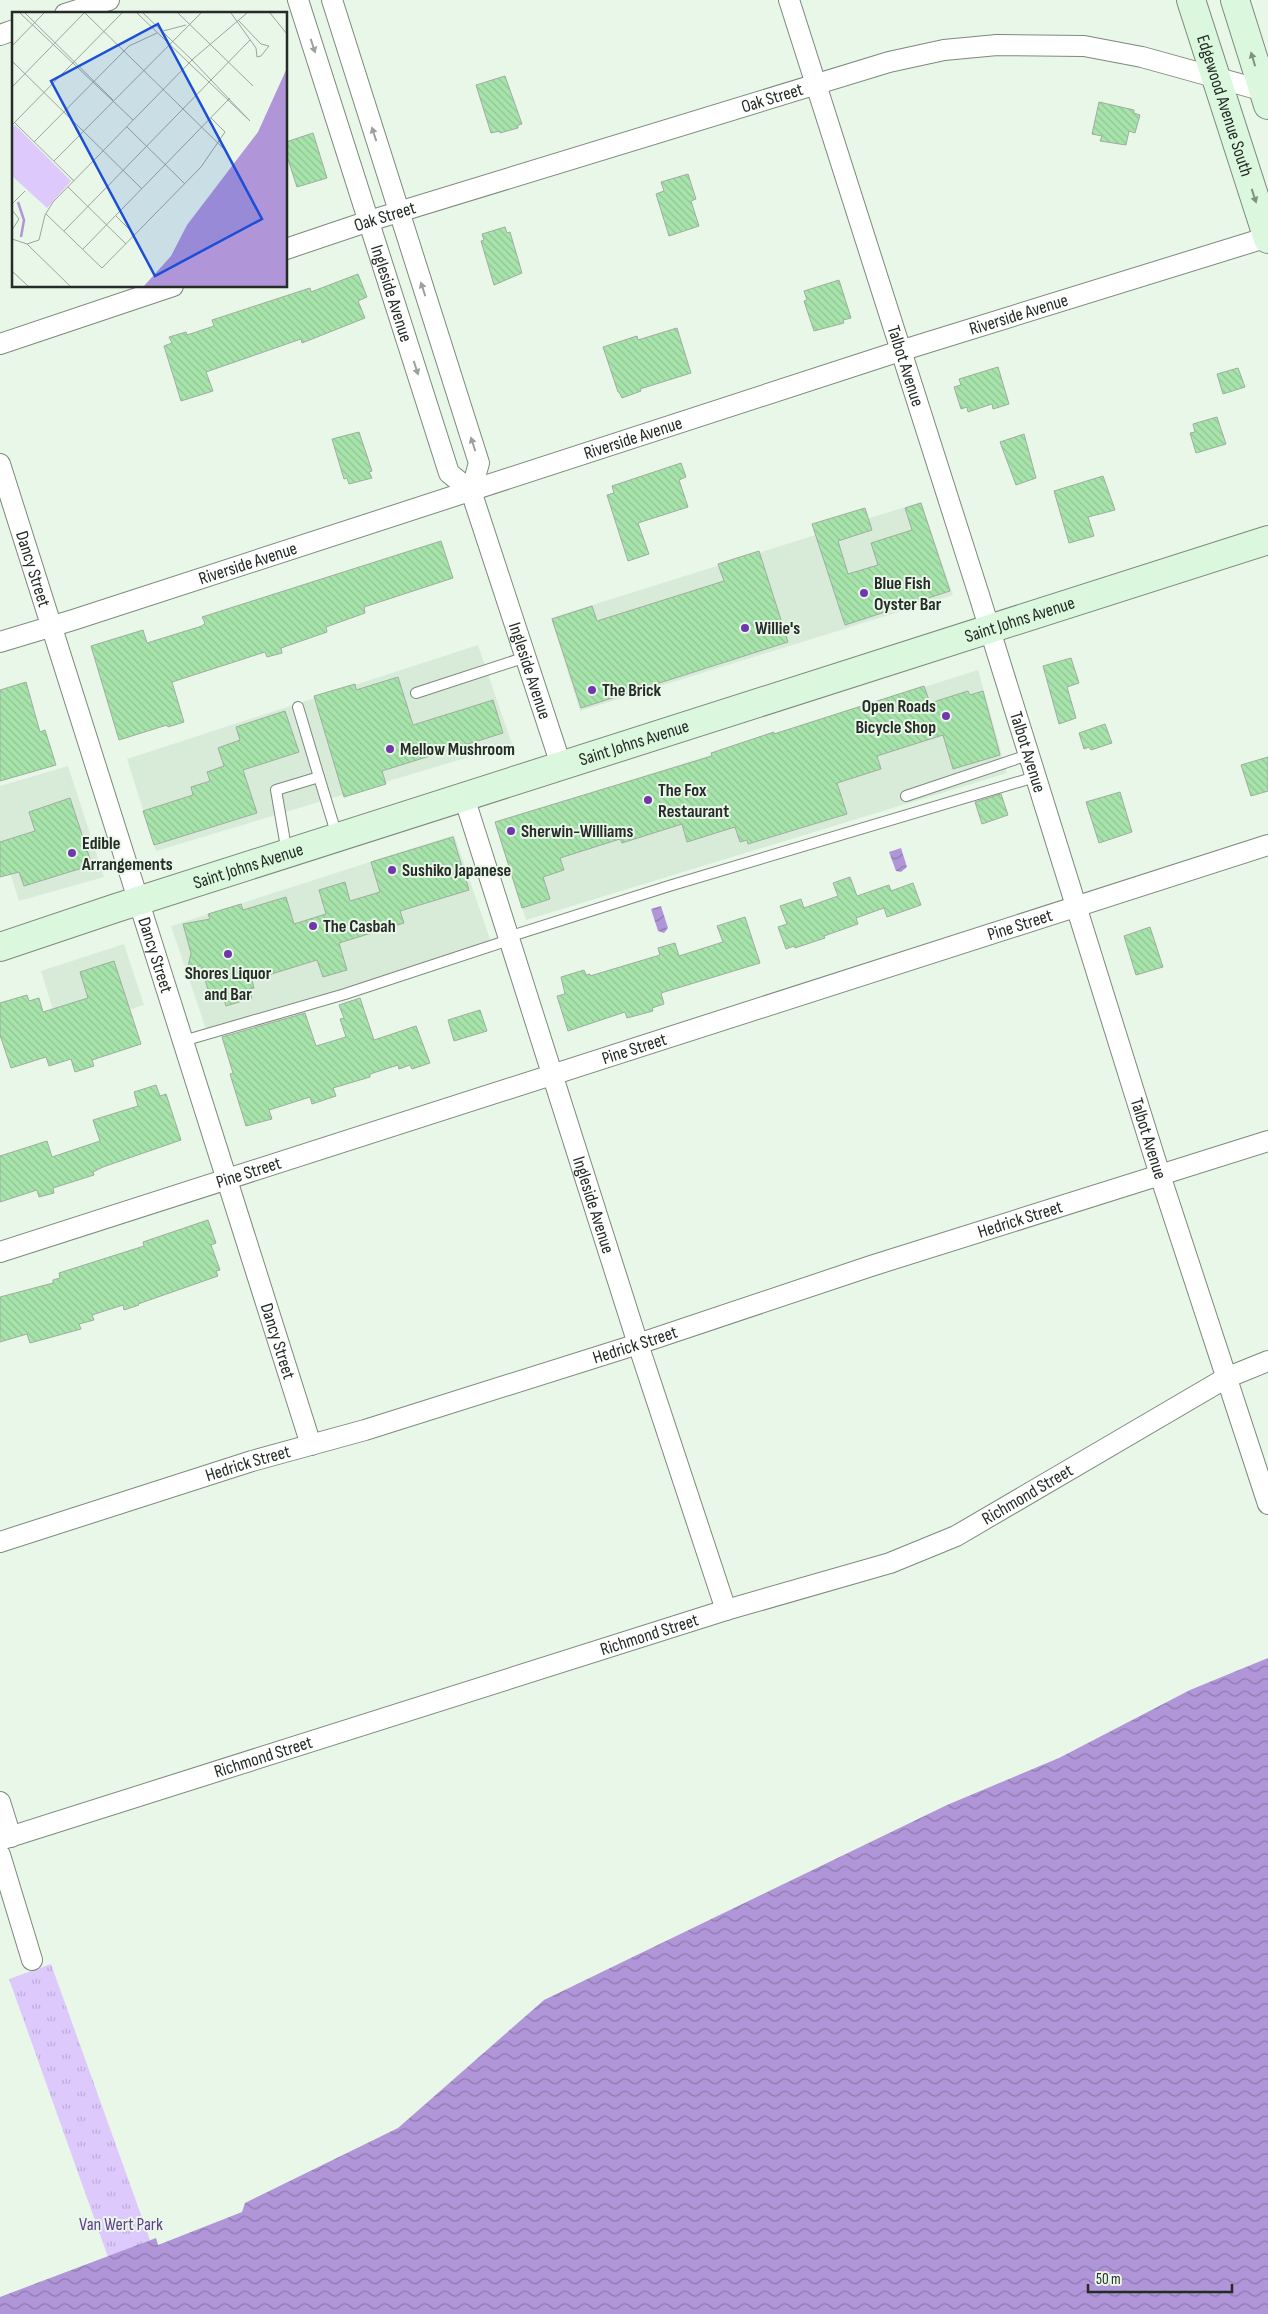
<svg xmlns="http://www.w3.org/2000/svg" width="1268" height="2314" viewBox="0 0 1268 2314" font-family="'Sofia Sans Condensed',sans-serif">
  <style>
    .built { fill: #d7ebd8 }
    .grass { fill: url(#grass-tufts) }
    .water { fill: url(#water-waves) }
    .building { fill: url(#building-back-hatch); stroke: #a0ada0 }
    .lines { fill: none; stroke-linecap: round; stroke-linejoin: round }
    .service-casing { stroke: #7d897d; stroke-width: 12 }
    .minor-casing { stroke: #7d897d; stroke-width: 22 }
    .secondary-casing { stroke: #7d897d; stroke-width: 30 }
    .service { stroke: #fff; stroke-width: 10 }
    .minor { stroke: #fff; stroke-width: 20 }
    .secondary { stroke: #dbf7de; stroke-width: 28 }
    .oneway { fill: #9da09d }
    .oneway2 { fill: #809182 }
    .poi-dot { fill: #7136ac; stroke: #e9f7e9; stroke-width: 2 }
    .labels { text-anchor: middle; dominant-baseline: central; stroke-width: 4; stroke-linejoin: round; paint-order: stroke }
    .street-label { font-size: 18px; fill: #252b26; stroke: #e9f7e9 }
    .poi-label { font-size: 18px; font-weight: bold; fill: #252b26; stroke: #e9f7e9; text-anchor: start }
    .park-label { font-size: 18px; fill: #613d8c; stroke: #e9f7e9 }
    .inset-river { fill: none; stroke: #b095d8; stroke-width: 2.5 }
    .inset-road { fill: none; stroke: #9ba59b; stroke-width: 1 }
    .view { fill: #1d4ed8; fill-opacity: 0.15; stroke: #1d4ed8; stroke-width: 2.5 }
    .inset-edge { fill: none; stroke: #252b26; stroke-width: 2.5 }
  </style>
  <defs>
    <pattern id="grass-tufts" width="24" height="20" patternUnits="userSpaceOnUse" patternTransform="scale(1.25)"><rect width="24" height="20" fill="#ddc9fc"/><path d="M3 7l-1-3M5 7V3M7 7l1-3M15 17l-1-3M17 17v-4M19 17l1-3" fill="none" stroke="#beadd8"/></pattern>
    <pattern id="water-waves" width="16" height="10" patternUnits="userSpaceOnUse" patternTransform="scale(1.25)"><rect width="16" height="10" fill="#b095d8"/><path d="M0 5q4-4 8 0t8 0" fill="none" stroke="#8f7aaf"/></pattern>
    <pattern id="building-back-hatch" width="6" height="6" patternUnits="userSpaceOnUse" patternTransform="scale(1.25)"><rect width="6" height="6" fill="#a7e4ab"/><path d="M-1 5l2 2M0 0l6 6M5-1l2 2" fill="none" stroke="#90c493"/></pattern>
  </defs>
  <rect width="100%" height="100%" fill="#e9f7e9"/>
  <g class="built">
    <polygon points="921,502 953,595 580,711 551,618"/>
    <polygon points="478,645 512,744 156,851 127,759"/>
    <polygon points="978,670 1007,773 526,920 496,823"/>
    <polygon points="68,766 104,877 19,901 0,840 0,786"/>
    <polygon points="454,835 491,942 209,1038 171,926"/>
    <polygon points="124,944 144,1005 60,1032 41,971"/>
  </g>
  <polygon class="grass" points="51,1964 150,2240 108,2257 9,1979"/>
  <g class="water">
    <polygon points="901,848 907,867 901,872 896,871 889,852"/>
    <polygon points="661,906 668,928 664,933 658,931 651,909"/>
    <polygon points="1268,1658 1268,2314 0,2314 0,2297 156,2238 158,2245 242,2212 245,2203 398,2128 544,2000 947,1805 1059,1758 1190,1690"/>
  </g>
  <g class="building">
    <polygon points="505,76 522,124 518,125 518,128 500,133 500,131 491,133 476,85"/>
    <polygon points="1099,102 1134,110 1134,113 1140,115 1135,133 1129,131 1126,145 1100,141 1102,136 1092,134"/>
    <polygon points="313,133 327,178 297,187 286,153 286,142"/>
    <polygon points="688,174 696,199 691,201 699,226 669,236 656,194 664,191 661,182"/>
    <polygon points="505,227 507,233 510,232 522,273 494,285 481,241 484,240 482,234"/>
    <polygon points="358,274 367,297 358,301 365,318 302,343 301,339 206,372 213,391 181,401 164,346 172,343 169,337 186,332 187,335 214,326 212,320 310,288 311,292"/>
    <polygon points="839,280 851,318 843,320 844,323 814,331 804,301 807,300 804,291"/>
    <polygon points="677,328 691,373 640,389 641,391 622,398 619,392 618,392 603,347 637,336 638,340"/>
    <polygon points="998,367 1009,404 993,409 992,404 968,412 967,407 961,409 954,387 961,385 959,379"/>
    <polygon points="1238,368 1245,387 1223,394 1217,374"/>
    <polygon points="1217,417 1226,444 1196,453 1190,433 1195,432 1193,424"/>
    <polygon points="359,432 372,471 369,472 372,478 349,484 347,478 344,479 332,439"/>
    <polygon points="1024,434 1036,478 1016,485 1000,442"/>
    <polygon points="681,463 686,477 679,480 688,507 638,523 649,554 628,561 607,495 614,493 612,486"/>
    <polygon points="1103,476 1115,510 1088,517 1094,536 1069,543 1054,491"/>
    <polygon points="921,503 950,591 845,625 812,524 865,508 872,530 838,541 848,574 878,565 871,543 912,530 905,508"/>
    <polygon points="441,541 453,578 364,607 365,613 326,627 327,632 281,648 282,653 267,657 265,652 172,682 184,722 168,727 167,725 119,740 91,646 143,630 147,643 202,626 205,623 202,617"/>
    <polygon points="759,551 788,642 581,708 552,619 592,606 597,621 724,581 718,564"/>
    <polygon points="1071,658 1079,683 1067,687 1076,718 1059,724 1043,666"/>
    <polygon points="398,677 413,725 493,700 503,733 382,771 386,784 344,797 314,696 355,684 356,690"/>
    <polygon points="26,682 40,732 45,730 56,765 0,781 0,690"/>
    <polygon points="924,686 930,703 968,691 970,695 983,691 1000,755 953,769 943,735 877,756 881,769 837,783 847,814 748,844 747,840 740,842 735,827 687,842 682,824 622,843 620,839 560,858 564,870 543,877 550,899 522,908 495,822 712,756 711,753 774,732 774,734"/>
    <polygon points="285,711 299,752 243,770 257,813 154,845 143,811 193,795 191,787 210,781 207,772 224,766 218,748 240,740 236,727"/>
    <polygon points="1105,724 1112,743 1091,750 1089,747 1084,749 1079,733"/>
    <polygon points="1268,757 1268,791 1251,796 1241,765"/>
    <polygon points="1120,792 1132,832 1099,843 1086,802"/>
    <polygon points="1001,794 1008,815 982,824 975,802"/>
    <polygon points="70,798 92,865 24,886 19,872 0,877 0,842 35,831 29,812"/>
    <polygon points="453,837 469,890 400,911 404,923 339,943 347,970 323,977 317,960 252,980 254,988 249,989 252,998 226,1006 223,996 211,1000 201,966 188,967 191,953 183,924 210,919 208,914 241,904 243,910 286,897 294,924 326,914 319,890 345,882 350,901 380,892 371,862"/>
    <polygon points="850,877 857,896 889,885 891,891 913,883 921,905 887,917 884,908 856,918 858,924 824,936 825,938 795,948 794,946 786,949 778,927 787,924 780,906 801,899 804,908 838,896 833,883"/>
    <polygon points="745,917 760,963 661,993 664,1004 652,1008 653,1011 627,1018 625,1012 568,1031 557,996 565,994 561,977 584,970 586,975 590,974 590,976 660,955 658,948 675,943 679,956 723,942 717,926"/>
    <polygon points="1150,927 1163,967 1136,975 1124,936"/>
    <polygon points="114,961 141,1044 92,1060 94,1066 75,1072 71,1059 49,1066 46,1057 11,1068 0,1035 0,1003 27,995 29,1001 39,998 43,1012 88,998 80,972"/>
    <polygon points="360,998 374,1040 416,1026 430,1063 412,1069 410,1065 399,1069 398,1065 370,1074 370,1077 333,1088 336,1096 312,1104 310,1097 269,1110 272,1119 246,1126 230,1074 233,1073 222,1037 305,1013 316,1046 346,1037 340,1019 344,1018 339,1005"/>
    <polygon points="480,1010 487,1031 454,1041 448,1020"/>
    <polygon points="156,1085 160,1096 166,1094 181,1140 103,1167 93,1172 94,1175 53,1188 54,1193 39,1197 37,1190 0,1202 0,1156 47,1141 52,1157 100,1141 93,1120 138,1106 134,1092"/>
    <polygon points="208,1220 216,1243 211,1245 220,1270 216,1271 218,1276 138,1304 139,1305 124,1310 123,1305 92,1315 94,1320 79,1324 81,1329 30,1343 27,1334 0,1342 0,1297 53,1283 53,1280 60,1278 59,1273 144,1246 143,1242"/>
  </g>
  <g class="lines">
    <defs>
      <g id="service">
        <polyline points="416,693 526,657"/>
        <polyline points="319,777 337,836"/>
        <polyline points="906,796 1028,755"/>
        <polyline points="287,853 276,790 319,777 298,707"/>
        <polyline points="508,937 669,886 1035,777"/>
        <polyline points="183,1041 345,994 509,940"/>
      </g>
      <g id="minor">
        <path id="s1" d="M298,0l151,473 22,18"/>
        <path id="s2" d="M332,0l147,463 -8,28 90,274"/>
        <path id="s3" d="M789,0l190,595 181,580 108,329"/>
        <polyline points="65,14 109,0"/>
        <polyline points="0,35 14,30"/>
        <path id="s4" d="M286,249l83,-28 520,-159 55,-12 53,-5 87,1 58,11 126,35"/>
        <polyline points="0,344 173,286"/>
        <path id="s5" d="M0,464l311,981"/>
        <path id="s6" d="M0,642l73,-22 827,-269 368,-114"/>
        <path id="s7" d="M464,797l174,547 88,266"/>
        <path id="s8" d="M0,1252l1268,-407"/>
        <path id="s9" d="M0,1542l252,-81 113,-31 273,-86 233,-78 397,-125"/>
        <polyline points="0,1802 11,1837"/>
        <path id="s10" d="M0,1840l726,-230 164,-47 66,-27 270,-158 42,-17"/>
        <polyline points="0,1855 32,1960"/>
      </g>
      <g id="secondary">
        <path id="s11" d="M1191,0l77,239"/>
        <polyline points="1235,0 1268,105"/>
        <path id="s12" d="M0,947l116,-39 1152,-368"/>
      </g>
    </defs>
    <use href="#service" class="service-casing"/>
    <use href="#minor" class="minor-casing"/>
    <use href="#secondary" class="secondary-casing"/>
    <use href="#service" class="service"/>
    <use href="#minor" class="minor"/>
    <use href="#secondary" class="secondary"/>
  </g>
  <defs><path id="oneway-solid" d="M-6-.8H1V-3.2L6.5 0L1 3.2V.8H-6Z" transform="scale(1.25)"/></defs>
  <g class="oneway">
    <use href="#oneway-solid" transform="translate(313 46) rotate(72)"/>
    <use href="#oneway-solid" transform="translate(374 134) rotate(-108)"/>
    <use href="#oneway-solid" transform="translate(423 289) rotate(-108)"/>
    <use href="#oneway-solid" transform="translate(416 368) rotate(72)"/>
    <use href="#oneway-solid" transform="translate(473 444) rotate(-108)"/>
  </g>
  <g class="oneway2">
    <use href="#oneway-solid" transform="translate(1253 59) rotate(-107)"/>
    <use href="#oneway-solid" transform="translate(1254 196) rotate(72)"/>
  </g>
  <g class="poi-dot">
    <circle cx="864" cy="593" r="5"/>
    <circle cx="745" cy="628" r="5"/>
    <circle cx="592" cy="690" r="5"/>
    <circle cx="946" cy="716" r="5"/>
    <circle cx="390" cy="749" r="5"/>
    <circle cx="648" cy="800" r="5"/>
    <circle cx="511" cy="831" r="5"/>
    <circle cx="72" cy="853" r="5"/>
    <circle cx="392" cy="870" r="5"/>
    <circle cx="313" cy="926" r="5"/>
    <circle cx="228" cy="954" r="5"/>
  </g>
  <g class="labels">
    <g class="street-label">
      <text stroke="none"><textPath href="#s4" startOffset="509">Oak Street</textPath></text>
      <text stroke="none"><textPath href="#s11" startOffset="111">Edgewood Avenue South</textPath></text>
      <text stroke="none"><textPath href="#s4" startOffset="104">Oak Street</textPath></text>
      <text stroke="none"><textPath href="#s1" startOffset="308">Ingleside Avenue</textPath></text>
      <text stroke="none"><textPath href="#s6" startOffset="1070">Riverside Avenue</textPath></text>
      <text stroke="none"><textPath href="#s3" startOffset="384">Talbot Avenue</textPath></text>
      <text stroke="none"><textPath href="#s6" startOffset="665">Riverside Avenue</textPath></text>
      <text stroke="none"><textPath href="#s6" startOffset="260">Riverside Avenue</textPath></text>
      <text stroke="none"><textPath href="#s5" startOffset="110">Dancy Street</textPath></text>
      <text stroke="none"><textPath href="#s12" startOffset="1071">Saint Johns Avenue</textPath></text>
      <text stroke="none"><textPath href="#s2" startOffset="704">Ingleside Avenue</textPath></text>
      <text stroke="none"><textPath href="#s12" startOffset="666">Saint Johns Avenue</textPath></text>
      <text stroke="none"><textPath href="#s3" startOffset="789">Talbot Avenue</textPath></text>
      <text stroke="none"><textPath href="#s12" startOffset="261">Saint Johns Avenue</textPath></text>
      <text stroke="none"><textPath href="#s8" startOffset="1071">Pine Street</textPath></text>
      <text stroke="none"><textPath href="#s5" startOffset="515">Dancy Street</textPath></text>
      <text stroke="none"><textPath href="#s8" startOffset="666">Pine Street</textPath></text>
      <text stroke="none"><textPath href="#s3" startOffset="1194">Talbot Avenue</textPath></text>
      <text stroke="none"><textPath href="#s8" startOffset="261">Pine Street</textPath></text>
      <text stroke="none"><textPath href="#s7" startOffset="428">Ingleside Avenue</textPath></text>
      <text stroke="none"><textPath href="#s9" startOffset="1070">Hedrick Street</textPath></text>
      <text stroke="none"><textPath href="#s5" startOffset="920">Dancy Street</textPath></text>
      <text stroke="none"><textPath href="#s9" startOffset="665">Hedrick Street</textPath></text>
      <text stroke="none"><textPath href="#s9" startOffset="260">Hedrick Street</textPath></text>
      <text stroke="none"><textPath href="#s10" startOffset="1086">Richmond Street</textPath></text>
      <text stroke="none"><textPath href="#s10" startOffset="681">Richmond Street</textPath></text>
      <text stroke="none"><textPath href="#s10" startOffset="276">Richmond Street</textPath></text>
    </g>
    <g class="poi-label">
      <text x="874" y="583">Blue Fish<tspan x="874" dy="21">Oyster Bar</tspan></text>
      <text x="755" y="628">Willie's</text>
      <text x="602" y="690">The Brick</text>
      <text x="936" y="706" text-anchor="end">Open Roads<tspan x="936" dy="21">Bicycle Shop</tspan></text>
      <text x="400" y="749">Mellow Mushroom</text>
      <text x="658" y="790">The Fox<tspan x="658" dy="21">Restaurant</tspan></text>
      <text x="521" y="831">Sherwin-Williams</text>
      <text x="82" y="843">Edible<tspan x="82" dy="21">Arrangements</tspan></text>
      <text x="402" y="870">Sushiko Japanese</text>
      <text x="323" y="926">The Casbah</text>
      <text x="228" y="973" text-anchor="middle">Shores Liquor<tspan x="228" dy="21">and Bar</tspan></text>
    </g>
    <g class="park-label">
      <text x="121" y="2224">Van Wert Park</text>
    </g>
  </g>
  <g transform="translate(12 12)">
    <rect width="275" height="275" fill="#e9f7e9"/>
    <path d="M3,113l56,56 -24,27 -35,-32v-48z" fill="#ddc9fc"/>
    <path d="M275,56v218h-143l27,-30 16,-31 71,-93z" fill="#b095d8"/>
    <path class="inset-river" d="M6,190l6,18 -3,17"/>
    <path class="inset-road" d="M8,1l113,107M13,1l88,87M73,1l141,138M125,1l52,50M131,1l49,47M166,1l75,73M219,1l25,35 1,9 4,-1 8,-10 -8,-2 -23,-24M258,1l17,21M151,19l23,-6M0,34l32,-33M0,49l130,128M177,51l61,58 -58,-61M0,75l72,-74M3,111l59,58M0,113l110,-112M115,115l58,57M22,130l95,-96 28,-13M42,149l147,-148M56,175l58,57M0,192l13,-13M0,198l7,9 -7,11M34,202l56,54 99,-101 24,-35 -14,-14M104,204l19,19M52,219l186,-191M0,227l15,5 12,-4 6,-25 8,-13 140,-143 54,-46M15,232l43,42M71,237l147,-151M0,259l16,15"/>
    <path class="view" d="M146,12l104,195 -107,57 -104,-195z"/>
    <rect width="275" height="275" class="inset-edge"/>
  </g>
  <path d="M1088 2284v8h144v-8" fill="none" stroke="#252b26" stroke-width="2.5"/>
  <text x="1096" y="2284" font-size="15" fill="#252b26" stroke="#e9f7e9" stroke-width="4" paint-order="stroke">50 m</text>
</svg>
